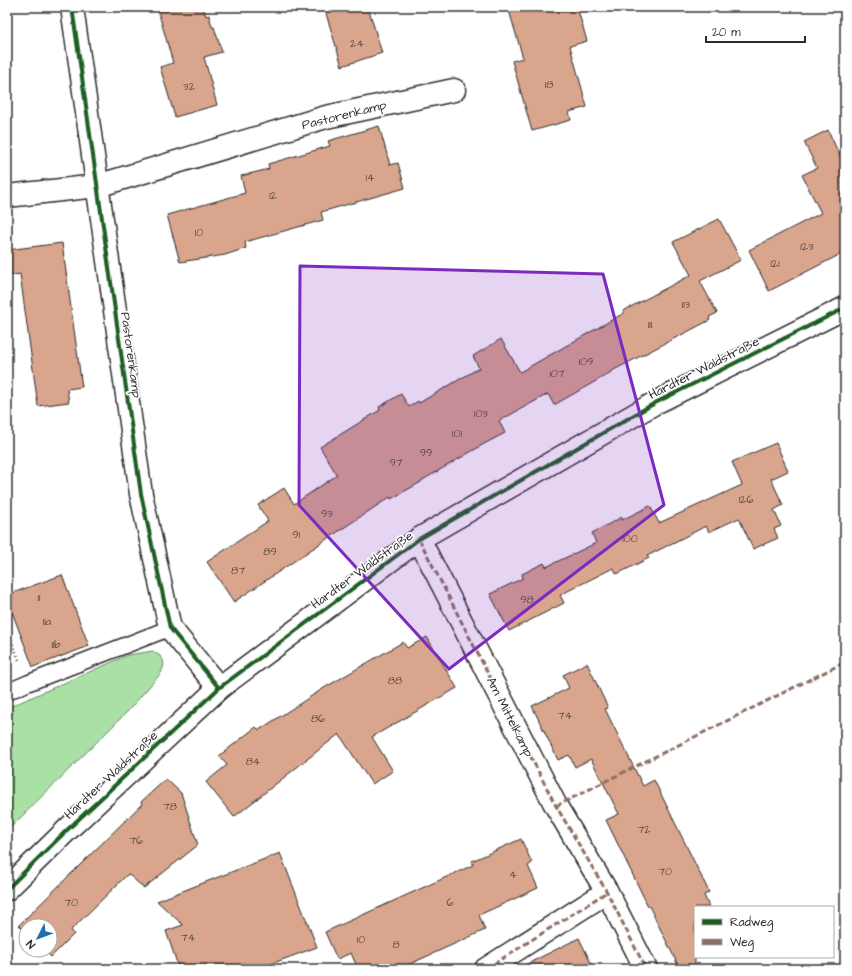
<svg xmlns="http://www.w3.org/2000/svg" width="852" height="976" viewBox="0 0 852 976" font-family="'Architects Daughter',sans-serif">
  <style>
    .green { fill: #a9e0a4; stroke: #6a8668 }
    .building { fill: #d9a58d; stroke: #2b2b2b }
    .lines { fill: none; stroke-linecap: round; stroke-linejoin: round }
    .service-casing { stroke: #2b2b2b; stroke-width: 18 }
    .minor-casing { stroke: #2b2b2b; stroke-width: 25 }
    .path { stroke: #2b2b2b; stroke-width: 2.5; stroke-dasharray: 1 3; stroke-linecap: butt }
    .service { stroke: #fff; stroke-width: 15 }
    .minor { stroke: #fff; stroke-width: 22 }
    .quiet { stroke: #8d6e63; stroke-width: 3; stroke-dasharray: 6 3; stroke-linecap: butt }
    .cycleway-casing { stroke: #fff; stroke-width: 6 }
    .cycleway { stroke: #1b5e20; stroke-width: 4 }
    .marked { fill: #7b2cbf; fill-opacity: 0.2; stroke: #7b2cbf; stroke-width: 3; stroke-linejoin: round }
    .labels { text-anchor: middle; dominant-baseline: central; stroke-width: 3.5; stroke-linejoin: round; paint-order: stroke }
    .number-label { font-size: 11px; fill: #564a44 }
    .street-label { font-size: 13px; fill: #2b2b2b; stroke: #fff }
  </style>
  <rect width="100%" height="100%" fill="#fff"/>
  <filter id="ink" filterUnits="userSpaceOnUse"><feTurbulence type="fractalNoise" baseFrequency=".025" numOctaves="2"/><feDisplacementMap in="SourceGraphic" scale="8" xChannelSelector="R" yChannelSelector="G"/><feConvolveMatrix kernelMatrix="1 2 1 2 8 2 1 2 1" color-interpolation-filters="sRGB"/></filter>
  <g filter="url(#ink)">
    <polygon class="green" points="153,651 160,656 163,660 164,665 161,673 128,711 7,831 7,708 128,655"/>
    <g class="building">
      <polygon points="157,7 203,7 206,16 209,15 212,27 214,27 222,52 204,57 217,105 175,117 160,67 173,63"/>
      <polygon points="324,7 368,7 382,53 342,66"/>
      <polygon points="508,7 577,7 587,41 570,46 587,107 569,112 571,120 532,131 512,61 523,58"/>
      <polygon points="379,126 390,165 398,163 405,188 321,212 323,220 245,242 246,248 225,255 180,262 167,215 245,193 241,176 269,169 268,164 330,146 328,141"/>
      <polygon points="828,130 840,156 845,153 845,263 841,254 769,291 749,250 821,213 802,175 817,168 804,142"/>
      <polygon points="719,219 741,260 700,281 717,313 709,317 710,320 610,372 610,373 554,405 548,394 499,421 505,433 484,444 421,481 421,482 391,499 390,497 321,543 234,602 207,562 268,521 258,505 284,488 294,504 337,475 320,447 380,410 379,407 401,394 409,407 418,401 419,403 479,368 473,356 501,339 520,372 624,313 623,311 691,275 673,242"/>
      <polygon points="62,243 82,387 67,389 69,402 38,406 20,274 7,276 7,250"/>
      <polygon points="776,443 788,471 771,479 783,505 774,510 781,526 774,529 778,538 753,549 739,518 709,532 706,526 647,556 649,558 617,574 613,568 560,595 564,603 509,631 490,594 523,578 522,574 544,563 546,567 596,543 592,533 622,517 622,520 650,506 659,523 742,485 732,462"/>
      <polygon points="62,575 89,646 33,667 7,599 7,595"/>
      <polygon points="427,637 457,688 372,737 393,771 372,784 339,734 234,817 206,782 227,765 219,756 256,727 259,730 324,688 403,642 407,648"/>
      <polygon points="587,663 608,708 605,709 643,786 654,780 709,892 704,895 709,907 695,907 695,969 680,969 649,906 648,906 606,820 619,814 591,759 575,767 569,755 558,760 532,706 569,688 563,675"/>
      <polygon points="166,779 181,793 198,845 144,888 128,874 71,930 74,934 51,957 44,950 50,950 50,926 26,926 26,932 19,925 142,804 141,802"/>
      <polygon points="521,839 532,863 528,866 538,888 479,915 485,930 399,969 358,969 351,953 337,959 325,932 473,865 472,861"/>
      <polygon points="280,853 317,947 257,969 179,969 166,931 183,925 157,901"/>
      <polygon points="579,938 594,969 517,969"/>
    </g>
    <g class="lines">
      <defs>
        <polyline id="service" points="7,692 28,683 170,628"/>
        <g id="minor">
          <polyline points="72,7 141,494 170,628 219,688"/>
          <polyline points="7,196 97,186 326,117 454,90"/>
          <polyline points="419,539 556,806 607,892 646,969"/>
          <polyline points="7,889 66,831 219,688 419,539 655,403 845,308"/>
          <polyline points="486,969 607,892"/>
        </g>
      </defs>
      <use href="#service" class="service-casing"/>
      <use href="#minor" class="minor-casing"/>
      <polyline class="path" points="7,629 19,660"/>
      <use href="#service" class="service"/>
      <use href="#minor" class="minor"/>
      <g class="quiet">
        <polyline points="419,539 556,806 607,892 646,969"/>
        <polyline points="556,806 845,662"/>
        <polyline points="486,969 607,892"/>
      </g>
      <defs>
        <g id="cycleway">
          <polyline points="72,7 141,494 170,628 219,688"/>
          <polyline points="7,889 66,831 219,688 419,539 655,403 845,308"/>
        </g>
      </defs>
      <use href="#cycleway" class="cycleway-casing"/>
      <use href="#cycleway" class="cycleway"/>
    </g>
  </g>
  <path class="marked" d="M300,266l303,8 61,231 -215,164 -150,-164z"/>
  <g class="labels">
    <g class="number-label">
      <text x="357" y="43">24</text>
      <text x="549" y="84">18</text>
      <text x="189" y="86">32</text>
      <text x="370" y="177">14</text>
      <text x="273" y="195">12</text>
      <text x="199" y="232">10</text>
      <text x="807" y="246">123</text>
      <text x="775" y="263">121</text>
      <text x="686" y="304">113</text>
      <text x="650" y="324">111</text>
      <text x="586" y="361">109</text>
      <text x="557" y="373">107</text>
      <text x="481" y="413">103</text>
      <text x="457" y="433">101</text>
      <text x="426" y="452">99</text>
      <text x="396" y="462">97</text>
      <text x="746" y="499">126</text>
      <text x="327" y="513">93</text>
      <text x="296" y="534">91</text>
      <text x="630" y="538">100</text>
      <text x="270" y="551">89</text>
      <text x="238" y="570">87</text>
      <text x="39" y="597">11</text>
      <text x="527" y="599">98</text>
      <text x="47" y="621">11a</text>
      <text x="56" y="644">11b</text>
      <text x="395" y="680">88</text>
      <text x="565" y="715">74</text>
      <text x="318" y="718">86</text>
      <text x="253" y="761">84</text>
      <text x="170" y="806">78</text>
      <text x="644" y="829">72</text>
      <text x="136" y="840">76</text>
      <text x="665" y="871">70</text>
      <text x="513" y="874">4</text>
      <text x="71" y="902">70</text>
      <text x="450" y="902">6</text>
      <text x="188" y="937">74</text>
      <text x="361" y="939">10</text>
      <text x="396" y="944">8</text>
    </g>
    <g class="street-label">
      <text transform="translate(344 115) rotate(-14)">Pastorenkamp</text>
      <text transform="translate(131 355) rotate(82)">Pastorenkamp</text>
      <text transform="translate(704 368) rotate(-27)">Hardter Waldstraße</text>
      <text transform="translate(362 570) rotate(-36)">Hardter Waldstraße</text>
      <text transform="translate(510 717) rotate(63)">Am Mittelkamp</text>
      <text transform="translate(111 775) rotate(-43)">Hardter Waldstraße</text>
    </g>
  </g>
  <rect width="852" height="976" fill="none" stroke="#fff" stroke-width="24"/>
  <rect x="12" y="12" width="828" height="952" fill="none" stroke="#2b2b2b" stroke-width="1.5" filter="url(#ink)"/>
  <rect x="694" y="906" width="140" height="52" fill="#ffffff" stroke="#aaaaaa"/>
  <rect x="702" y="919" width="20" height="6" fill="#1b5e20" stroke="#aaaaaa"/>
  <text x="730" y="926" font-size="12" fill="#2b2b2b">Radweg</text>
  <rect x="702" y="939" width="20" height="6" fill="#8d6e63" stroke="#aaaaaa"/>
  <text x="730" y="946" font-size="12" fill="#2b2b2b">Weg</text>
  <g transform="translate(38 938) rotate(228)"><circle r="19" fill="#ffffff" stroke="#aaaaaa"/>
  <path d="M0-3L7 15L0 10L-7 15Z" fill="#1f6fb2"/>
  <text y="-6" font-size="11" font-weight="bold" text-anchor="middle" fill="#2b2b2b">N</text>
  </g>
  <path d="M706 36v6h99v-6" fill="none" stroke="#2b2b2b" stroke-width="2"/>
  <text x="712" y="36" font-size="12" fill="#2b2b2b" stroke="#ffffff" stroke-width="3" paint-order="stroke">20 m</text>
</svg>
